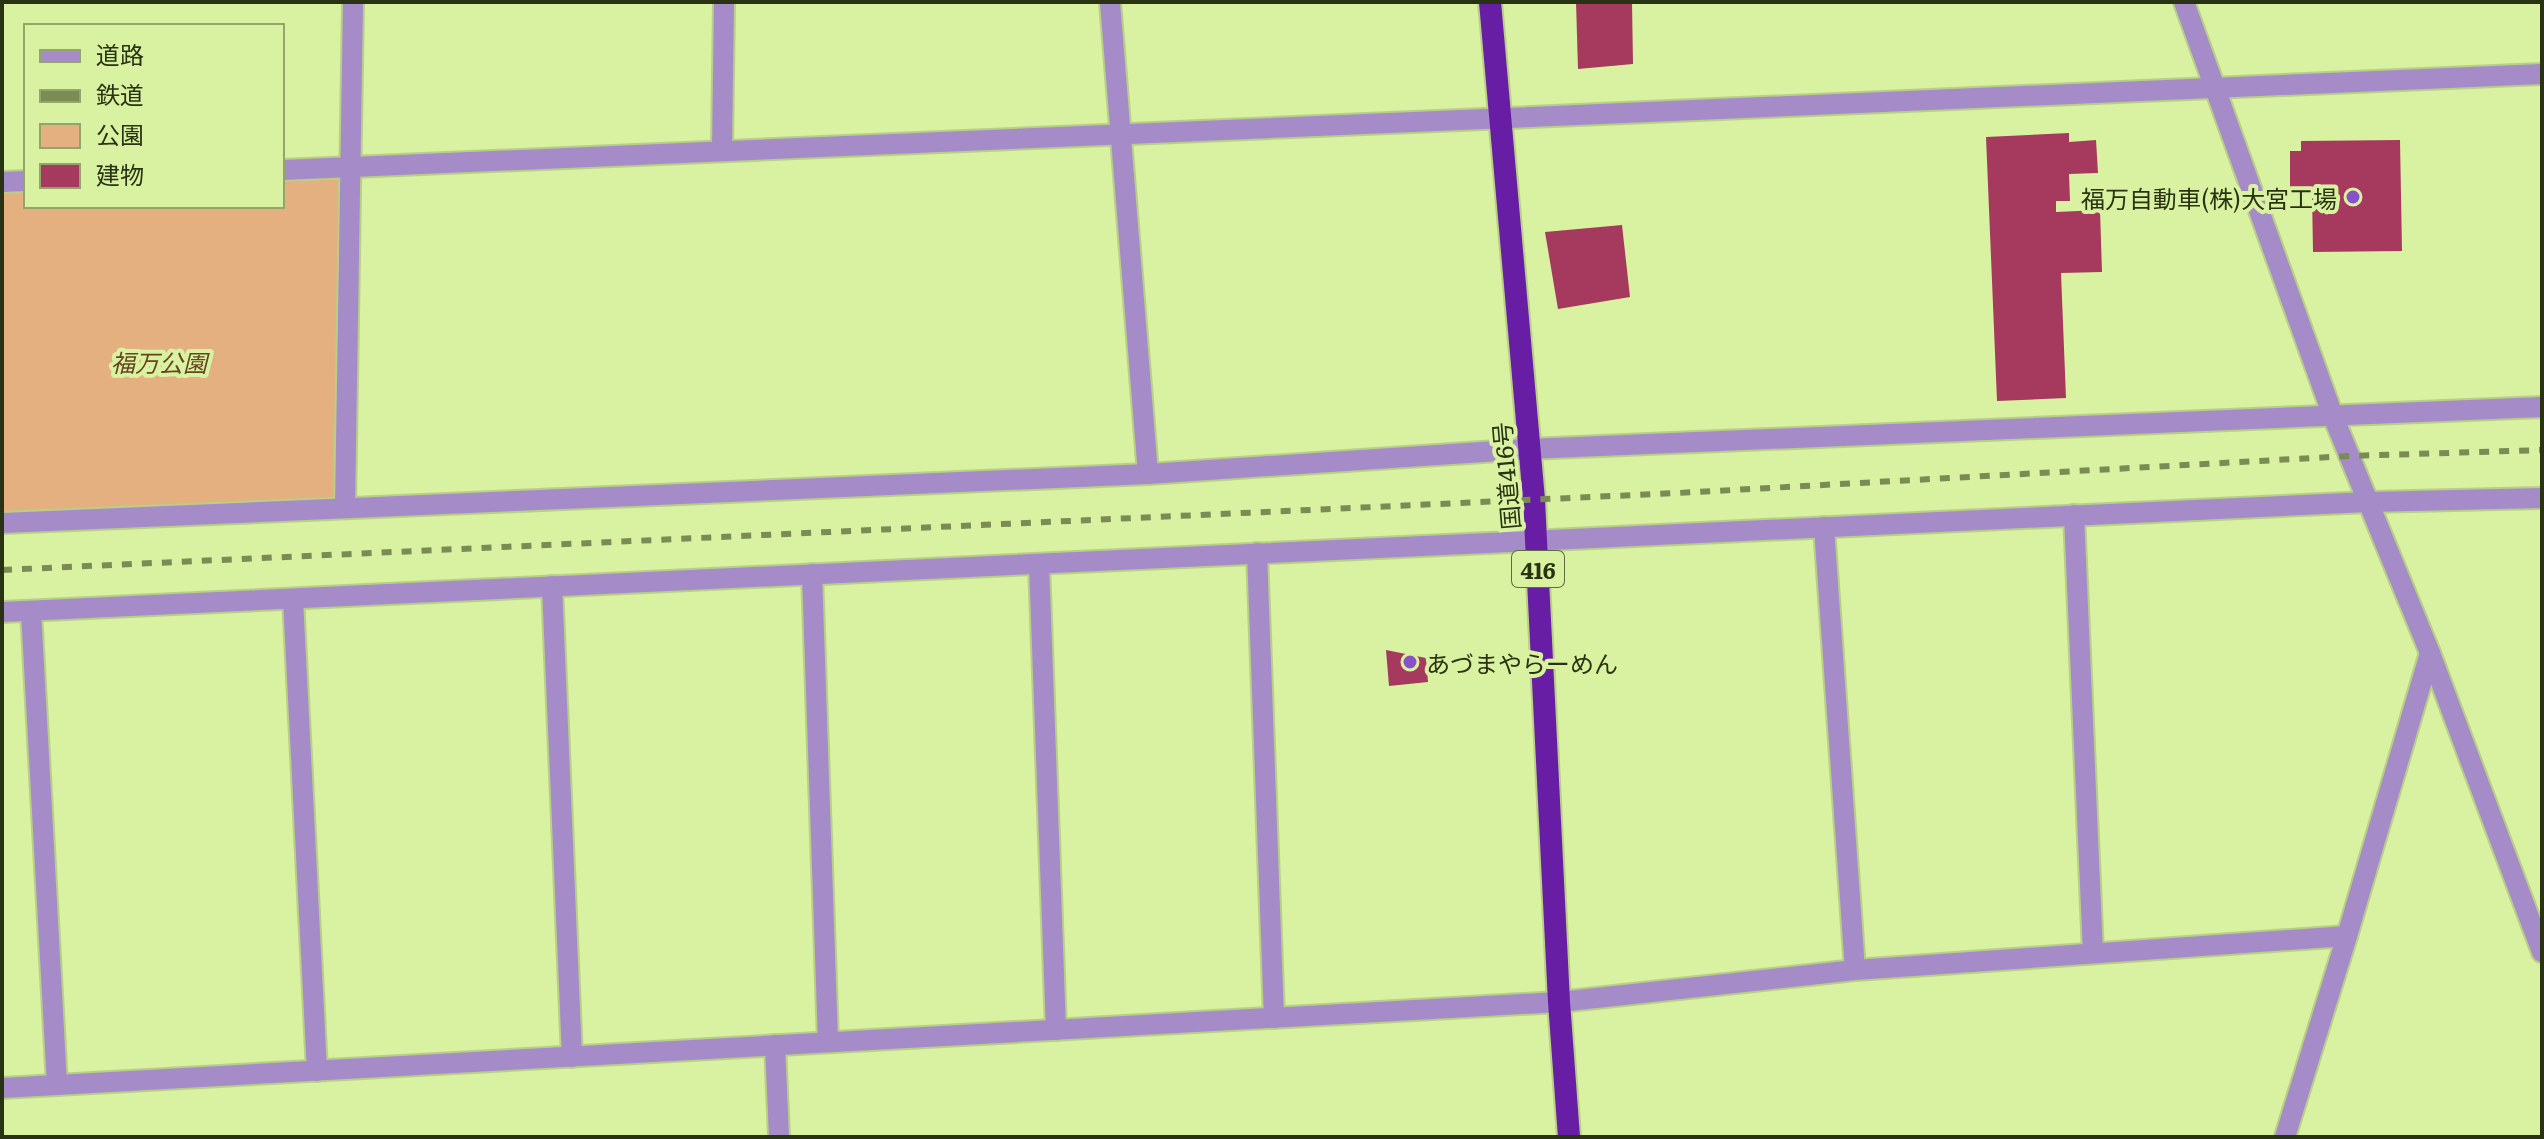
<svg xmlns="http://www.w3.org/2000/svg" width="2544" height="1139" viewBox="0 0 2544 1139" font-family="Literata,'Noto Sans JP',serif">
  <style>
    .green { fill: #e5b080 }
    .building { fill: #a53a5e }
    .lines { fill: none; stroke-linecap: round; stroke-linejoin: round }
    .minor-casing { stroke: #b9cf87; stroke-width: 24 }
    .trunk-casing { stroke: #b9cf87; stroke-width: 26 }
    .minor { stroke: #a58cc9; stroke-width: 20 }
    .trunk { stroke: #671ea4; stroke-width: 22 }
    .rail { stroke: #7b8b54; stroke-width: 6; stroke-dasharray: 10 10; stroke-linecap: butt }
    .poi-dot { fill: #8951c8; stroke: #d9f2a1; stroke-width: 3 }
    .labels { text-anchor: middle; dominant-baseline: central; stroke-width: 8; stroke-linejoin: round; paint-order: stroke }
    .shield { fill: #d9f2a1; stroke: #5e6c3d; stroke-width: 2 }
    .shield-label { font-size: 22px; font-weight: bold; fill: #293212 }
    .poi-label { font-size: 24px; fill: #293212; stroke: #d9f2a1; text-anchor: end }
    .park-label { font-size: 24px; font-style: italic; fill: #684421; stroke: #d9f2a1 }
    .street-label { font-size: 24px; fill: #293212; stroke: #d9f2a1 }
  </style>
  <rect width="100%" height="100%" fill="#d9f2a1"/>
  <polygon class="green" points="350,167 345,507 2,523 2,182 26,181 26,206 282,206 282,170"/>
  <g class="building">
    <polygon points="1576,2 1632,2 1633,64 1578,69"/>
    <polygon points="2069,133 2069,142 2096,140 2098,173 2069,174 2070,201 2056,201 2056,212 2100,210 2102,272 2061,273 2066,398 1997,401 1986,137"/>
    <polygon points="2400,140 2402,251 2313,252 2312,194 2290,194 2290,151 2301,151 2301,141"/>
    <polygon points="1622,225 1630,297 1558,309 1545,232"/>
    <polygon points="1386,650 1426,658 1428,682 1389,686"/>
  </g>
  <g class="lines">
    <defs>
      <g id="minor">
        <polyline points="1110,2 1148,474"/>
        <polyline points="2184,2 2333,416 2430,653 2542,952"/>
        <polyline points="722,149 724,2"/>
        <polyline points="282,170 2542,74"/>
        <polyline points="2,182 26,181"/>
        <polyline points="345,507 353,2"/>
        <polyline points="2074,515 2093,953"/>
        <polyline points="2,523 1148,474 1528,449 2542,407"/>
        <polyline points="1824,527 1855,970"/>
        <polyline points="1257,553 1274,1018"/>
        <polyline points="1039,564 1056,1030"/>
        <polyline points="812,574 828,1042"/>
        <polyline points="552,586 572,1057"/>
        <polyline points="293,599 317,1071"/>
        <polyline points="31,611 57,1085"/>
        <polyline points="2,612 2368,502 2542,498"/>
        <polyline points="775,1045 779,1137"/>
        <polyline points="2,1088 1559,1002 1855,970 2347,936"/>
        <polyline points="2285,1137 2347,936 2430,653"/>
      </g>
      <polyline id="trunk" points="1490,2 1534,500 1559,1002 1569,1137"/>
    </defs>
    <use href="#minor" class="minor-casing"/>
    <use href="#trunk" class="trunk-casing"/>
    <use href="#minor" class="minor"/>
    <use href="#trunk" class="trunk"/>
    <polyline class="rail" points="2,570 1678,493 2349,456 2542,450"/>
  </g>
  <g class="poi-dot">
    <circle cx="2353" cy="197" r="8"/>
    <circle cx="1410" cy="662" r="8"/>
  </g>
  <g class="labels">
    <rect class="shield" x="1512" y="551" width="52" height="36" rx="6"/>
    <g class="shield-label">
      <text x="1538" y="569">416</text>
    </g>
    <g class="poi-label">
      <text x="2337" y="197">福万自動車(株)大宮工場</text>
      <text x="1426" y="662" text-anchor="start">あづまやらーめん</text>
    </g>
    <g class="park-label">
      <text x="159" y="361">福万公園</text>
    </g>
    <g class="street-label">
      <text transform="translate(1505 476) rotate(-95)">国道416号</text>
    </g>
  </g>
  <rect width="2544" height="1139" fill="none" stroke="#293212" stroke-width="8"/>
  <rect x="24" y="24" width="260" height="184" fill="#d9f2a1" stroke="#93a568" stroke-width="2"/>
  <rect x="40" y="50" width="40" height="12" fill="#a58cc9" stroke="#93a568" stroke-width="2"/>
  <text x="96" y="64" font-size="24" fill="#293212">道路</text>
  <rect x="40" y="90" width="40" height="12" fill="#7b8b54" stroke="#93a568" stroke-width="2"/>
  <text x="96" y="104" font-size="24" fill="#293212">鉄道</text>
  <rect x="40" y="124" width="40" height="24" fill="#e5b080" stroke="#93a568" stroke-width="2"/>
  <text x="96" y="144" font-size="24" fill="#293212">公園</text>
  <rect x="40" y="164" width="40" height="24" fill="#a53a5e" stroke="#93a568" stroke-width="2"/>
  <text x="96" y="184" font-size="24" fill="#293212">建物</text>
</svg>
